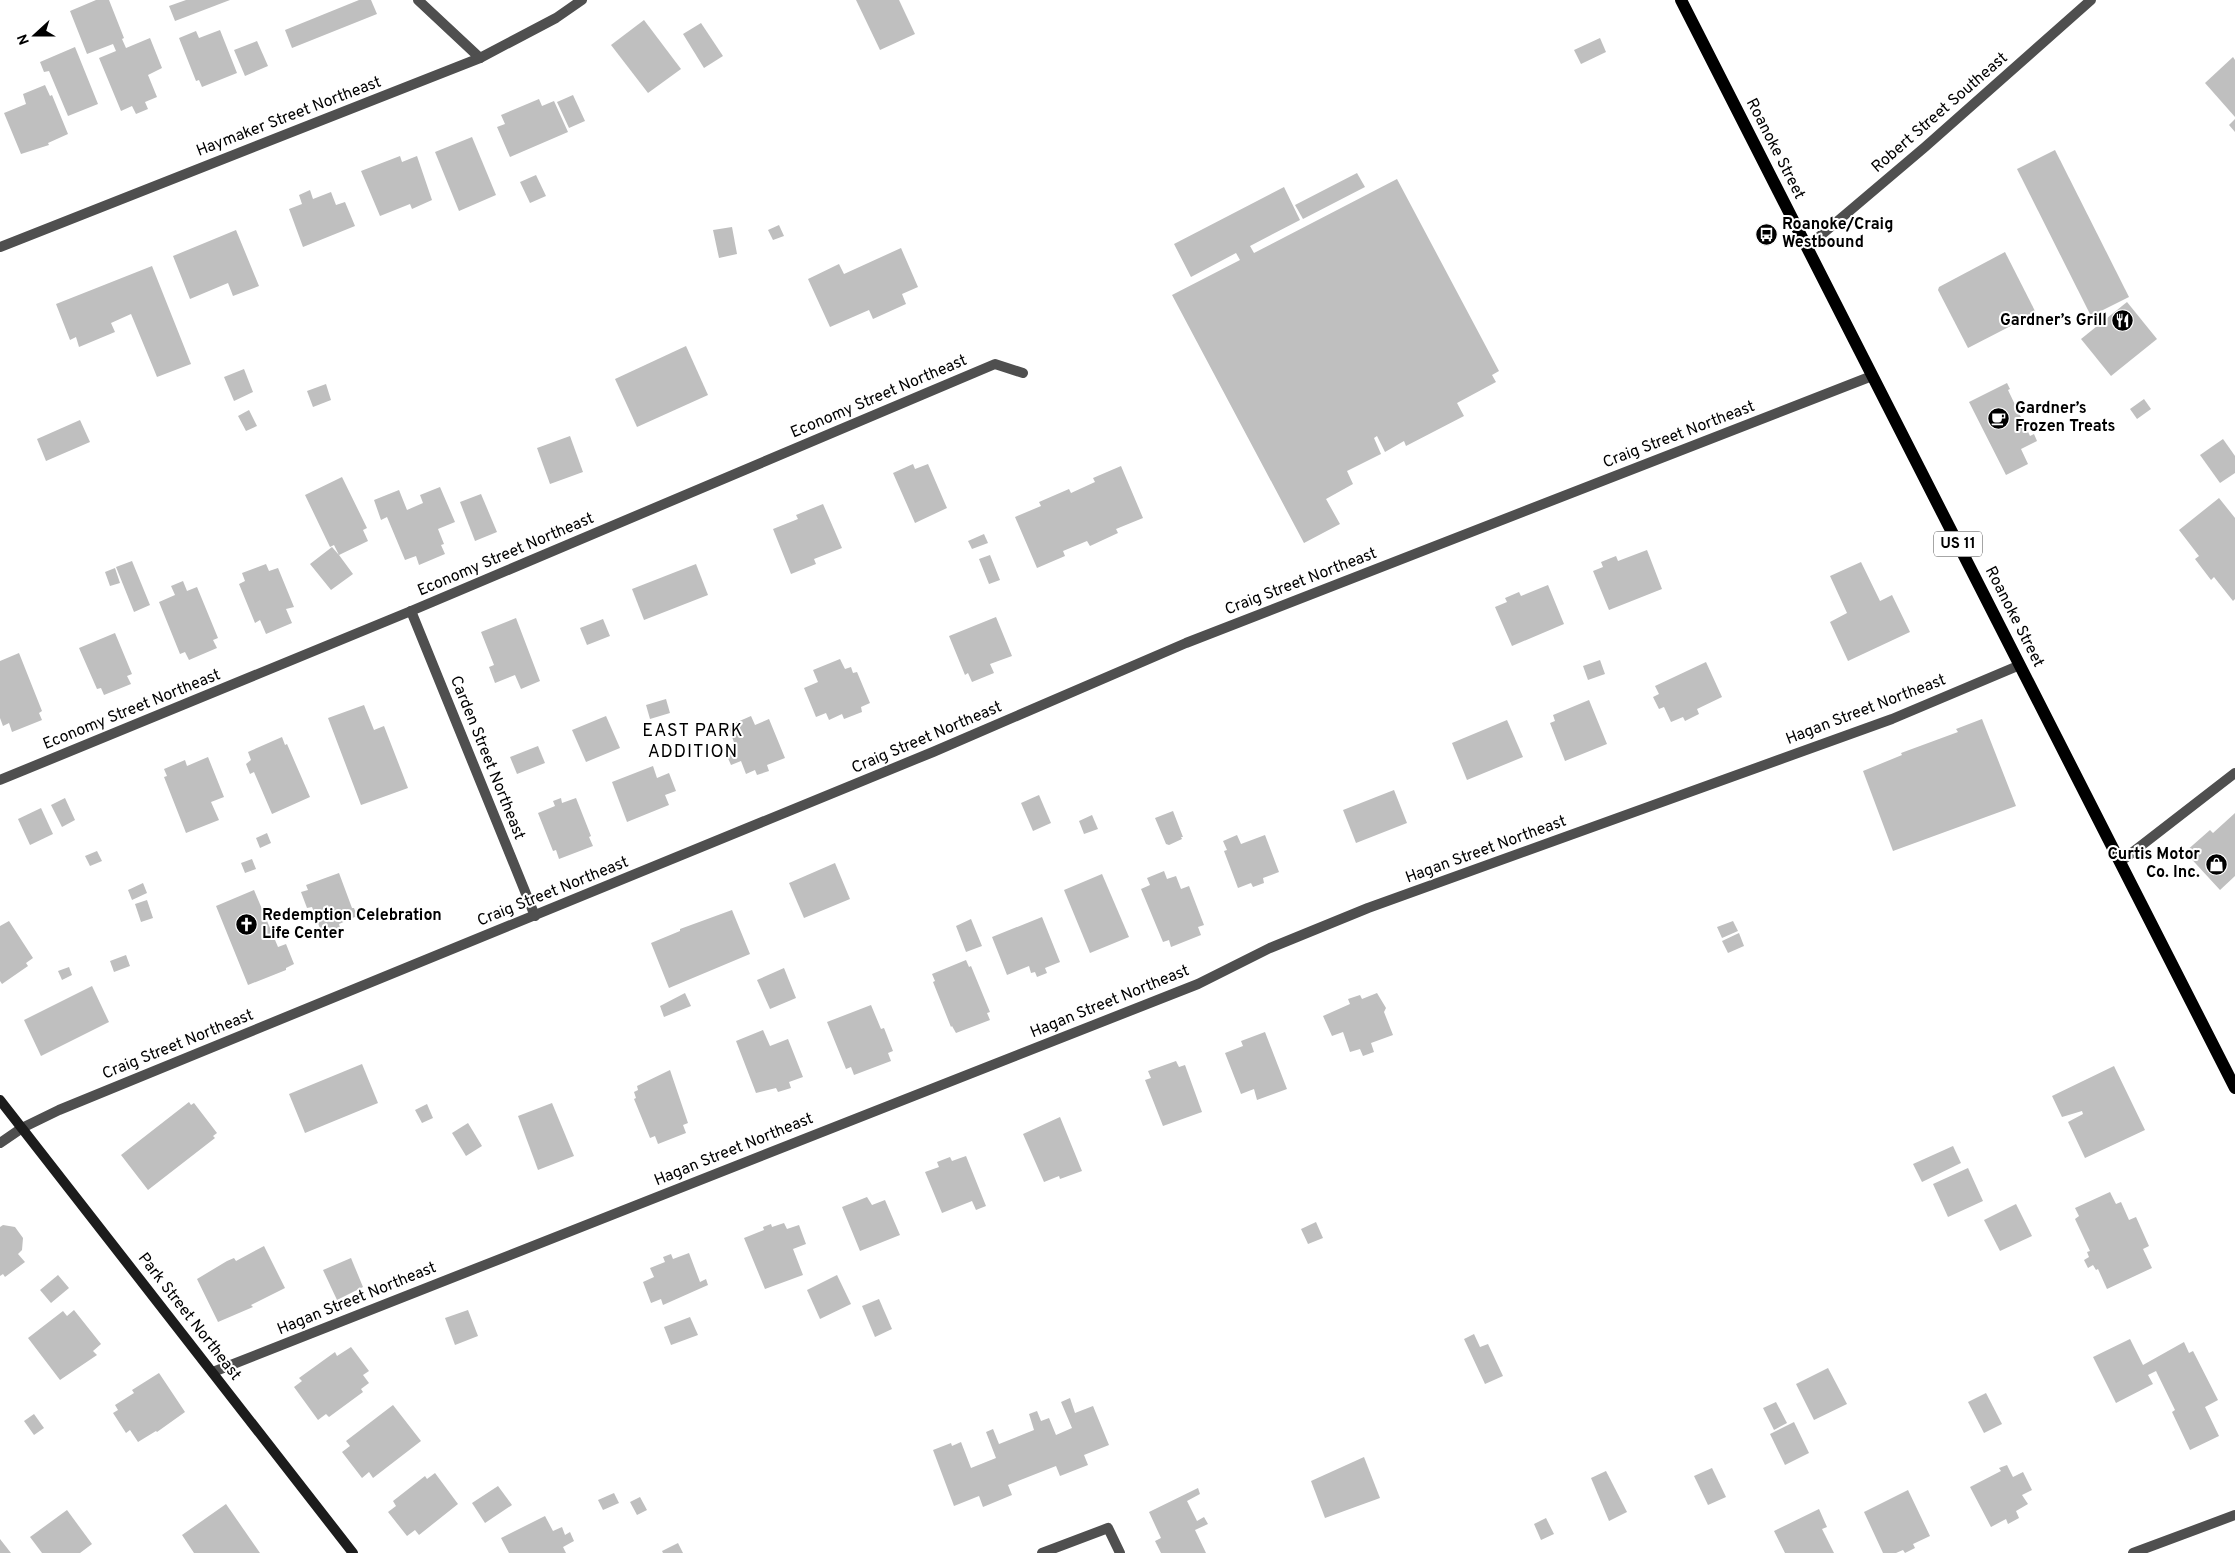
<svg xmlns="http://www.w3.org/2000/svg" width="2235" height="1553" viewBox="0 0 2235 1553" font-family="Overpass,sans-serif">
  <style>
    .building { fill: #bfbfbf }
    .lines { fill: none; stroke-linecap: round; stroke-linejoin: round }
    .street { stroke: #4f4f4f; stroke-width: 10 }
    .secondary { stroke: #1c1c1c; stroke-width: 10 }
    .primary { stroke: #000; stroke-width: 12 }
    .labels { text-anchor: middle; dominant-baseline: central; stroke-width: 4; stroke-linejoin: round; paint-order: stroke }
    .shield { fill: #fff; stroke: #4c4c4c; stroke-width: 1 }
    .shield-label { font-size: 15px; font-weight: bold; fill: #000 }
    .street-label { font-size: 16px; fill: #000; stroke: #fff }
    .poi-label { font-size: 16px; font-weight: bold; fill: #000; stroke: #fff; text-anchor: start }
    .neighbourhood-label { font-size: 18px; letter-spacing: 1px; fill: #000; stroke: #fff }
  </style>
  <rect width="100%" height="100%" fill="#fff"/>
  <g class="building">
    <polygon points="96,0 109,0 124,38 122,39 126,48 150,38 162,68 148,75 157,97 145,102 148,109 136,114 132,106 121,111 99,58 116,51 113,44 87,54 70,11"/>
    <polygon points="186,0 230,0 175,21 169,6"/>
    <polygon points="359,0 371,0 377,14 292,48 285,30"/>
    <polygon points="856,0 899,0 915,34 880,50"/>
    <polygon points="644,20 681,69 648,93 611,45"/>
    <polygon points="701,23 723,56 704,68 683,34"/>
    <polygon points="220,30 237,73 202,87 199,80 196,81 179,38 196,31 199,38"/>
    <polygon points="1600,38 1606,52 1581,64 1574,50"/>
    <polygon points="257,41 268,66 245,76 234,50"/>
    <polygon points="75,47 98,104 68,116 49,71 44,72 40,62"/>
    <polygon points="2233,57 2235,60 2235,117 2205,83"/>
    <polygon points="45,85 50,96 52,95 68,134 48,143 49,145 21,154 4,113 26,104 23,94"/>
    <polygon points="573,95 585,121 569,128 557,102"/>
    <polygon points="539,99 542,106 554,101 568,132 510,157 497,127 505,124 501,115"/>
    <polygon points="2235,119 2235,132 2229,125"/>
    <polygon points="472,137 496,195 459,211 435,152"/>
    <polygon points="2055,150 2129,297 2091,316 2017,169"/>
    <polygon points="400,156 402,162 417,156 432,200 412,209 410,204 380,216 361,171"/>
    <polygon points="1357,173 1365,187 1303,219 1295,205"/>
    <polygon points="536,175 546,196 530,203 520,182"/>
    <polygon points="1397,179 1499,371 1492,375 1496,382 1457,403 1464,416 1406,446 1404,441 1385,452 1377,436 1374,438 1381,454 1347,471 1353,484 1326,499 1340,524 1304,543 1172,295 1240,260 1236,253 1191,277 1174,244 1284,187 1300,220 1250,246 1254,253"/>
    <polygon points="310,190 313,199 331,192 336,205 345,202 355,226 303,247 289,209 302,204 299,195"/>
    <polygon points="779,225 784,236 773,240 768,230"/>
    <polygon points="732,227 737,254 719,258 713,230"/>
    <polygon points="236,230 259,286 233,296 228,283 190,299 173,256"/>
    <polygon points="901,248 918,287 902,294 906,304 873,319 869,310 830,327 808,279 839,264 844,274"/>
    <polygon points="2005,252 2036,313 1968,348 1938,290 1939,287"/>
    <polygon points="152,266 191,364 157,377 131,314 111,323 115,332 79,347 76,337 70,340 56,304"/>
    <polygon points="2127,302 2157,339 2111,376 2081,339"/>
    <polygon points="686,346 708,395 637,427 615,379"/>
    <polygon points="244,369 253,392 234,401 224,377"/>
    <polygon points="2007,383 2010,389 2008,390 2030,436 2034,434 2037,441 2021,449 2028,464 2006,475 1969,402"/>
    <polygon points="326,384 331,400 313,407 307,391"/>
    <polygon points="2144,399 2151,409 2137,419 2130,409"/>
    <polygon points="249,410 257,426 246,431 238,416"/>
    <polygon points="80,420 90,442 46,461 37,439"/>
    <polygon points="570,436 583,472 550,484 537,448"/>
    <polygon points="2223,439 2235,456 2235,473 2220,483 2200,455"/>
    <polygon points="913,464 915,469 928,464 947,508 915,523 893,473"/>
    <polygon points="1121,466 1143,518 1116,529 1118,533 1090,546 1087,541 1063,551 1065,556 1037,568 1015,517 1041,506 1039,502 1069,489 1071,493 1095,482 1093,478"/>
    <polygon points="342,477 367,528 363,530 368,541 339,555 353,574 331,590 310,564 332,547 339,555 334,545 330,547 305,495"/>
    <polygon points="440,487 455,522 438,529 444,544 441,545 445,554 419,565 416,556 405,560 387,517 381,520 374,500 399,490 407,510 423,503 420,495"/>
    <polygon points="481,494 497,532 475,541 460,502"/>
    <polygon points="2219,498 2235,518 2235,599 2233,601 2214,577 2211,580 2195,559 2199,556 2179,530"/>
    <polygon points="823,504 842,548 814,559 816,564 791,574 773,529 798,519 796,515"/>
    <polygon points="984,534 988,543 972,549 968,541"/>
    <polygon points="1647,550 1662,589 1609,610 1593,571 1603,567 1601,562 1616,556 1618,561"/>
    <polygon points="990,555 1000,580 989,584 979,559"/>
    <polygon points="132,561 150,605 134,612 116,567"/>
    <polygon points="1861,562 1880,601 1892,595 1910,632 1848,661 1830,622 1847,613 1830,576"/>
    <polygon points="266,564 269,571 278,568 294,607 286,609 292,623 266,634 260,620 255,623 239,584 245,581 242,573"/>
    <polygon points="696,564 708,595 644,620 632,589"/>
    <polygon points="115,568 120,583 110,586 105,572"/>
    <polygon points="183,581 187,591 197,587 218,638 213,640 217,648 189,660 185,652 180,654 159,602 175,595 171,586"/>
    <polygon points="1548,585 1564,624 1512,646 1495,607 1507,602 1505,598 1519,592 1521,596"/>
    <polygon points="996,617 1012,656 990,664 994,673 972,682 968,673 965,675 949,636"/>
    <polygon points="516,618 540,681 521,689 515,675 495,683 489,667 494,665 481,632"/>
    <polygon points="603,619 610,636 587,645 580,628"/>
    <polygon points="115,633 132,674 127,676 131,684 104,695 101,688 97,689 79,648"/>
    <polygon points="19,653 42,711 39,713 42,720 12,732 9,723 3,726 0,718 0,661"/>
    <polygon points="840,659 845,669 851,667 853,673 857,672 870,703 861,707 862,712 844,719 842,714 829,720 826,713 816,717 804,688 818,682 813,670"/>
    <polygon points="1600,660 1605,674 1588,680 1583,666"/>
    <polygon points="1706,662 1722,697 1697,709 1699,714 1685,721 1683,717 1671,722 1664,707 1659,709 1653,697 1659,694 1655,686"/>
    <polygon points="666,699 670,713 650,719 646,705"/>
    <polygon points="1589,700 1607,744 1565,761 1550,723 1555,721 1553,715"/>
    <polygon points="364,705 374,730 384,726 408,788 361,805 328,718"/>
    <polygon points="606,716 620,748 586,762 572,730"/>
    <polygon points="751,716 755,725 769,719 785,758 767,765 769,771 757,775 755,770 746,774 741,761 731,765 724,749 735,745 728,726"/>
    <polygon points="1982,719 2016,806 1893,851 1863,771 1902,755 1901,753 1958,732 1956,729"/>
    <polygon points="1507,720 1523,757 1467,780 1452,743"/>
    <polygon points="282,737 285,745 287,744 310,797 272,814 254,772 250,774 246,764 251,760 248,752"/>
    <polygon points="538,746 545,763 517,774 510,757"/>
    <polygon points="208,757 224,797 211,802 219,820 186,833 164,777 167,776 164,769 185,760 187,766"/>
    <polygon points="653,766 657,778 669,773 676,791 665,795 669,805 627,822 612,782"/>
    <polygon points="1394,790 1407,823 1356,843 1343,810"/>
    <polygon points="1039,795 1051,823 1033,831 1021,803"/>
    <polygon points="65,798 75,820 62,827 51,805"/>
    <polygon points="561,798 562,803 576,798 591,836 589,837 593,846 559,859 556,850 553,851 538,813 555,806 553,801"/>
    <polygon points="41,808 53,834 30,845 18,819"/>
    <polygon points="1173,811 1183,837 1181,837 1182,839 1169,845 1166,844 1155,818"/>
    <polygon points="2235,813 2235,876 2220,890 2185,852 2210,830 2213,833"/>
    <polygon points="1092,815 1098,829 1084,834 1079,821"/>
    <polygon points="267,833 271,843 260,848 256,838"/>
    <polygon points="1237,835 1241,844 1265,835 1279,872 1263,878 1264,883 1253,887 1251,883 1238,888 1224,851 1227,850 1223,841"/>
    <polygon points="97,851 102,861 90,866 85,856"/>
    <polygon points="252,859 256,869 245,873 241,863"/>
    <polygon points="835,863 850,899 804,918 789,883"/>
    <polygon points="1164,871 1167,879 1176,876 1181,889 1189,886 1204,925 1198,927 1201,935 1171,947 1169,940 1163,942 1141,889 1150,885 1147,878"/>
    <polygon points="339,873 352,908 354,908 357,916 339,924 341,932 327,937 324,930 321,931 312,907 307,908 301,892 308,890 306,885"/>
    <polygon points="1102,874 1129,937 1090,953 1064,890"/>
    <polygon points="143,883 147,893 132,900 128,890"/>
    <polygon points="254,890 278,947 286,944 294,964 286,968 286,970 248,985 216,906"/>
    <polygon points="147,900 153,918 141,922 135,904"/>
    <polygon points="732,910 750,954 669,988 651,943 680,931 680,929"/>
    <polygon points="1042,917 1060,962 1045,968 1047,973 1037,977 1035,972 1031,973 1029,966 1007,975 992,937"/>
    <polygon points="971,919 982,946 966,952 956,926"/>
    <polygon points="9,921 33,958 26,963 28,966 2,984 0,981 0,926"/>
    <polygon points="1733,921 1738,931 1722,938 1717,927"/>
    <polygon points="1739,933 1744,946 1728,953 1722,941"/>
    <polygon points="126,955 130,966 114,972 110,961"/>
    <polygon points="966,960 969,967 971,966 990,1012 987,1013 990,1020 956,1033 952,1026 951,1027 933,982 935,981 932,974"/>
    <polygon points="69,967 72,975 62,980 58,971"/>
    <polygon points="784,968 796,998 770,1009 757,980"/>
    <polygon points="92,986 109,1022 41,1056 24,1020"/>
    <polygon points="685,993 691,1006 664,1017 660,1006"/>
    <polygon points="1377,993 1386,1008 1384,1012 1393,1035 1371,1043 1374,1052 1363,1056 1360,1049 1350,1052 1343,1032 1332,1036 1323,1016 1350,1004 1348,999 1360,995 1362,999"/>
    <polygon points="871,1005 881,1029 884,1028 893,1051 888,1053 891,1061 854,1075 851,1067 846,1069 827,1022"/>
    <polygon points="763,1030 770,1046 788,1039 803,1077 789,1082 791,1088 778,1092 776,1088 756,1093 736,1041"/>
    <polygon points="1265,1032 1287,1089 1257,1100 1254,1089 1241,1094 1225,1053 1243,1046 1241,1041"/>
    <polygon points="1176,1061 1179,1067 1185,1065 1202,1112 1163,1126 1145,1080 1151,1078 1148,1071"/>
    <polygon points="362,1064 378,1103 305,1133 289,1094"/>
    <polygon points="2114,1066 2145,1130 2085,1158 2068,1122 2083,1114 2082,1111 2062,1117 2052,1096"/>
    <polygon points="670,1070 688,1123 683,1125 686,1133 658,1144 655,1136 650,1138 634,1099 636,1098 634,1092 638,1090 637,1086"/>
    <polygon points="189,1102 191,1105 194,1103 217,1133 213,1136 215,1138 148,1190 121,1155"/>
    <polygon points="552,1103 574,1156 538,1170 518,1116"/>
    <polygon points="427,1104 433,1118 422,1123 415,1110"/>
    <polygon points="1060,1117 1082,1171 1060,1179 1059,1176 1044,1182 1023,1134"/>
    <polygon points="468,1123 482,1146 466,1156 452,1133"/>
    <polygon points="1953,1146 1961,1163 1922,1182 1913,1164"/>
    <polygon points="966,1156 986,1206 976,1210 972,1201 942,1213 925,1172 939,1167 937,1162 950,1157 952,1161"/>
    <polygon points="1968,1168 1983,1201 1948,1217 1933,1184"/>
    <polygon points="2110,1192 2116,1204 2121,1202 2129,1220 2136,1217 2149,1246 2143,1249 2152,1268 2107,1289 2098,1269 2096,1270 2093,1265 2088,1268 2084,1260 2089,1257 2087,1252 2090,1251 2075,1219 2079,1216 2075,1208"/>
    <polygon points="867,1197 872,1205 885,1200 900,1235 860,1251 842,1207"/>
    <polygon points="2016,1204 2032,1236 2000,1251 1984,1220"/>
    <polygon points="1316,1222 1323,1238 1308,1244 1301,1229"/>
    <polygon points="784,1223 787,1229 799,1225 806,1244 793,1249 803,1275 765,1289 744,1238 764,1230 763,1227 771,1224 772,1227"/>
    <polygon points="3,1225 15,1227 23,1238 22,1250 18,1254 25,1262 5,1277 3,1274 0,1276 0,1227"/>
    <polygon points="264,1246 285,1288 251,1305 253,1307 218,1322 197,1279 227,1261 234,1258 236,1261"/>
    <polygon points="689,1253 700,1282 706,1279 708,1285 663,1305 661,1299 651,1303 643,1282 654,1277 650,1268 665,1262 663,1257 671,1254 673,1259"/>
    <polygon points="351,1258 363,1287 337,1300 323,1270"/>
    <polygon points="58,1275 69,1288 51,1303 40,1290"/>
    <polygon points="837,1275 851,1304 820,1319 807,1290"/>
    <polygon points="879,1299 892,1329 875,1337 862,1306"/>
    <polygon points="74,1310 101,1344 93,1351 97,1355 60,1380 28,1338 63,1311 67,1316"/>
    <polygon points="468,1310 478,1336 455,1345 445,1318"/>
    <polygon points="690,1317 698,1335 671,1345 664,1327"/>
    <polygon points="1474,1334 1480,1347 1488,1344 1503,1376 1485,1384 1464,1339"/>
    <polygon points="2130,1339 2143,1365 2184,1342 2189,1353 2193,1351 2218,1400 2205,1407 2219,1436 2190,1450 2172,1412 2175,1410 2156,1371 2148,1375 2153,1384 2116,1403 2093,1357"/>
    <polygon points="351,1347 369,1371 363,1375 369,1383 361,1389 363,1392 329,1417 326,1414 318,1420 294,1387 302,1381 299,1378 335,1352 337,1356"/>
    <polygon points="1828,1368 1847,1404 1814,1420 1796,1384"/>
    <polygon points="159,1373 185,1412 157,1432 156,1431 138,1442 130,1430 126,1433 113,1413 118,1410 115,1405 134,1393 132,1390"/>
    <polygon points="1986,1393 2002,1424 1984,1433 1968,1402"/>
    <polygon points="1070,1398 1075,1413 1093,1406 1109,1445 1084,1455 1088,1465 1060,1476 1056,1466 1008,1485 1012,1495 983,1507 979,1496 954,1506 933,1450 951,1443 952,1446 961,1442 971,1468 996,1458 986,1432 993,1429 999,1444 1034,1430 1029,1414 1037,1411 1041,1421 1049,1418 1056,1435 1072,1428 1061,1402"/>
    <polygon points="1776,1402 1787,1423 1774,1430 1763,1408"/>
    <polygon points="393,1405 421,1441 373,1478 369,1472 362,1478 342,1452 350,1446 346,1441"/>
    <polygon points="34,1414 44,1428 34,1435 24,1421"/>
    <polygon points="1794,1422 1809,1453 1785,1465 1770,1434"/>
    <polygon points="1364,1457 1380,1498 1325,1518 1311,1481"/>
    <polygon points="2007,1465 2013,1477 2023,1472 2032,1490 2022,1495 2028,1504 2016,1511 2019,1518 2008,1524 2006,1519 1991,1527 1970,1487 2001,1471 1999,1468"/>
    <polygon points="1712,1468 1726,1497 1708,1505 1694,1476"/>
    <polygon points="1606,1471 1627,1512 1609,1521 1591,1478"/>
    <polygon points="435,1473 458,1504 419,1535 415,1530 407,1536 388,1512 396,1506 393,1501 425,1476 427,1479"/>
    <polygon points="498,1486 512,1505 485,1523 472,1503"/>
    <polygon points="1198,1488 1200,1494 1187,1501 1197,1521 1204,1517 1208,1524 1195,1530 1206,1553 1161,1553 1155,1541 1161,1538 1149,1512"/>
    <polygon points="1908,1490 1930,1536 1913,1544 1915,1548 1905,1553 1903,1550 1896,1553 1883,1553 1864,1512"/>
    <polygon points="614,1493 619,1503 603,1510 598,1500"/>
    <polygon points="640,1497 647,1510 637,1515 630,1502"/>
    <polygon points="226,1504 260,1553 194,1553 182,1535"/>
    <polygon points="1819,1509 1827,1527 1822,1529 1834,1553 1785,1553 1774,1531"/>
    <polygon points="67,1510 92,1544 80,1553 42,1553 30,1537"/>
    <polygon points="545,1516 553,1531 562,1527 565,1535 570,1532 574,1541 563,1547 566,1553 509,1553 501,1538"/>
    <polygon points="1546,1518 1554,1534 1541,1540 1534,1524"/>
    <polygon points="0,1539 11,1553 0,1553"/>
    <polygon points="678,1543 683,1553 663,1553 662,1551"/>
  </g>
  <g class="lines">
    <g class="street">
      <polyline points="418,0 480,58"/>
      <polyline points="0,247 480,58 556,18 582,0"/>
      <polyline points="1807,247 1925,147 2091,0"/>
      <polyline points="411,611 535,916"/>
      <polyline points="0,780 411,611 995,364 1023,373"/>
      <polyline points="2120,862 2235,773"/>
      <polyline points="0,1143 22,1128 59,1110 933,752 1186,643 1872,376"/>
      <polyline points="213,1372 1198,984 1270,948 1368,908 1892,719 2020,665"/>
      <polyline points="1042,1553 1108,1528 1120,1553"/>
      <polyline points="2133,1553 2235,1515"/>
    </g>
    <polyline class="secondary" points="0,1100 353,1553"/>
    <polyline class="primary" points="1681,0 2235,1088"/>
  </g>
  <defs>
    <symbol id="bus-disc" viewBox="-11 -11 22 22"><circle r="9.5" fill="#000" stroke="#fff"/><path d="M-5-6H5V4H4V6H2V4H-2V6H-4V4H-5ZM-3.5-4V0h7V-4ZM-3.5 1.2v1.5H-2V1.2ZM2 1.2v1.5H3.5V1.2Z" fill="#fff"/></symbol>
    <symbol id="restaurant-disc" viewBox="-11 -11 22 22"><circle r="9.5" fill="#000" stroke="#fff"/><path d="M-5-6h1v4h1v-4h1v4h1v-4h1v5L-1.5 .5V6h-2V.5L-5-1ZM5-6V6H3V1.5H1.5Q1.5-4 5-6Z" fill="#fff"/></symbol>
    <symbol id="cafe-disc" viewBox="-11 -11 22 22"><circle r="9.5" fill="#000" stroke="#fff"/><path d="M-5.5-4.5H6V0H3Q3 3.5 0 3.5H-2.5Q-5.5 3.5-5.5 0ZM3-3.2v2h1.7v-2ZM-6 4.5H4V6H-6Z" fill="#fff"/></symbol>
    <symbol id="shop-disc" viewBox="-11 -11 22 22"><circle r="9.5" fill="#000" stroke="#fff"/><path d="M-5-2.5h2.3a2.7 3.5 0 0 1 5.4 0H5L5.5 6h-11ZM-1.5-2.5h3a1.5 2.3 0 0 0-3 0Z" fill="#fff"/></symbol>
    <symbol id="church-disc" viewBox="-11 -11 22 22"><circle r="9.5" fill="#000" stroke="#fff"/><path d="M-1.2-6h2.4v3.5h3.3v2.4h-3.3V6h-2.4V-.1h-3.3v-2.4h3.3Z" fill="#fff"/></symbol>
  </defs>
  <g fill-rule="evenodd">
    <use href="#bus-disc" x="1754" y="222" width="25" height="25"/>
    <use href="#restaurant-disc" x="2110" y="308" width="25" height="25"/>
    <use href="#cafe-disc" x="1986" y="406" width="25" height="25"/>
    <use href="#shop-disc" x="2204" y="852" width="25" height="25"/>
    <use href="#church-disc" x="234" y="912" width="25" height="25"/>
  </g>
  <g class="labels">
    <rect class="shield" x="1934" y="531.5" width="48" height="25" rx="4"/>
    <g class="shield-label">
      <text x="1958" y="544">US 11</text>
    </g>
    <g class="street-label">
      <text transform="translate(1940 113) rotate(-41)">Robert Street Southeast</text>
      <text transform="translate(289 117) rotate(-21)">Haymaker Street Northeast</text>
      <text transform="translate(1775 149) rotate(63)">Roanoke Street</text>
      <text transform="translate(879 397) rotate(-23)">Economy Street Northeast</text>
      <text transform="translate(1679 435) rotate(-21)">Craig Street Northeast</text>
      <text transform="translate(506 555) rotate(-23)">Economy Street Northeast</text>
      <text transform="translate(1301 582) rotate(-21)">Craig Street Northeast</text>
      <text transform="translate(2014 617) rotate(63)">Roanoke Street</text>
      <text transform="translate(132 710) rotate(-22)">Economy Street Northeast</text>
      <text transform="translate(1866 710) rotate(-21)">Hagan Street Northeast</text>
      <text transform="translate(927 738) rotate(-23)">Craig Street Northeast</text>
      <text transform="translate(487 758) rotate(68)">Carden Street Northeast</text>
      <text transform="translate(1486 850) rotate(-20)">Hagan Street Northeast</text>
      <text transform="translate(553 892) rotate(-22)">Craig Street Northeast</text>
      <text transform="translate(1110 1002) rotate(-22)">Hagan Street Northeast</text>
      <text transform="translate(178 1045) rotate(-22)">Craig Street Northeast</text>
      <text transform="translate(734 1150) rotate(-22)">Hagan Street Northeast</text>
      <text transform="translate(357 1299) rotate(-22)">Hagan Street Northeast</text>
      <text transform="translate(189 1317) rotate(52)">Park Street Northeast</text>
    </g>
    <g class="poi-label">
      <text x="1782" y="225">Roanoke/Craig<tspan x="1782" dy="18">Westbound</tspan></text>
      <text x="2107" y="321" text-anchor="end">Gardner’s Grill</text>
      <text x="2015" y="409">Gardner’s<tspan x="2015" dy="18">Frozen Treats</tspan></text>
      <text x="2200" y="855" text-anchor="end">Curtis Motor<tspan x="2200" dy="18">Co. Inc.</tspan></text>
      <text x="262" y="916">Redemption Celebration<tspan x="262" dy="18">Life Center</tspan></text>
    </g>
    <g class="neighbourhood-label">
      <text x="693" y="731">EAST PARK<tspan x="693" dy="21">ADDITION</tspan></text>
    </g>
  </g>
  <g transform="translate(35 35) rotate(249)" stroke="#ffffff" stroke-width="4" paint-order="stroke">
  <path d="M0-4L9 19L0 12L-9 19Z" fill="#000000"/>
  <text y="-8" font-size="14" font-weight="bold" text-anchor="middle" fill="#000000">N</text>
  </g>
</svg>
